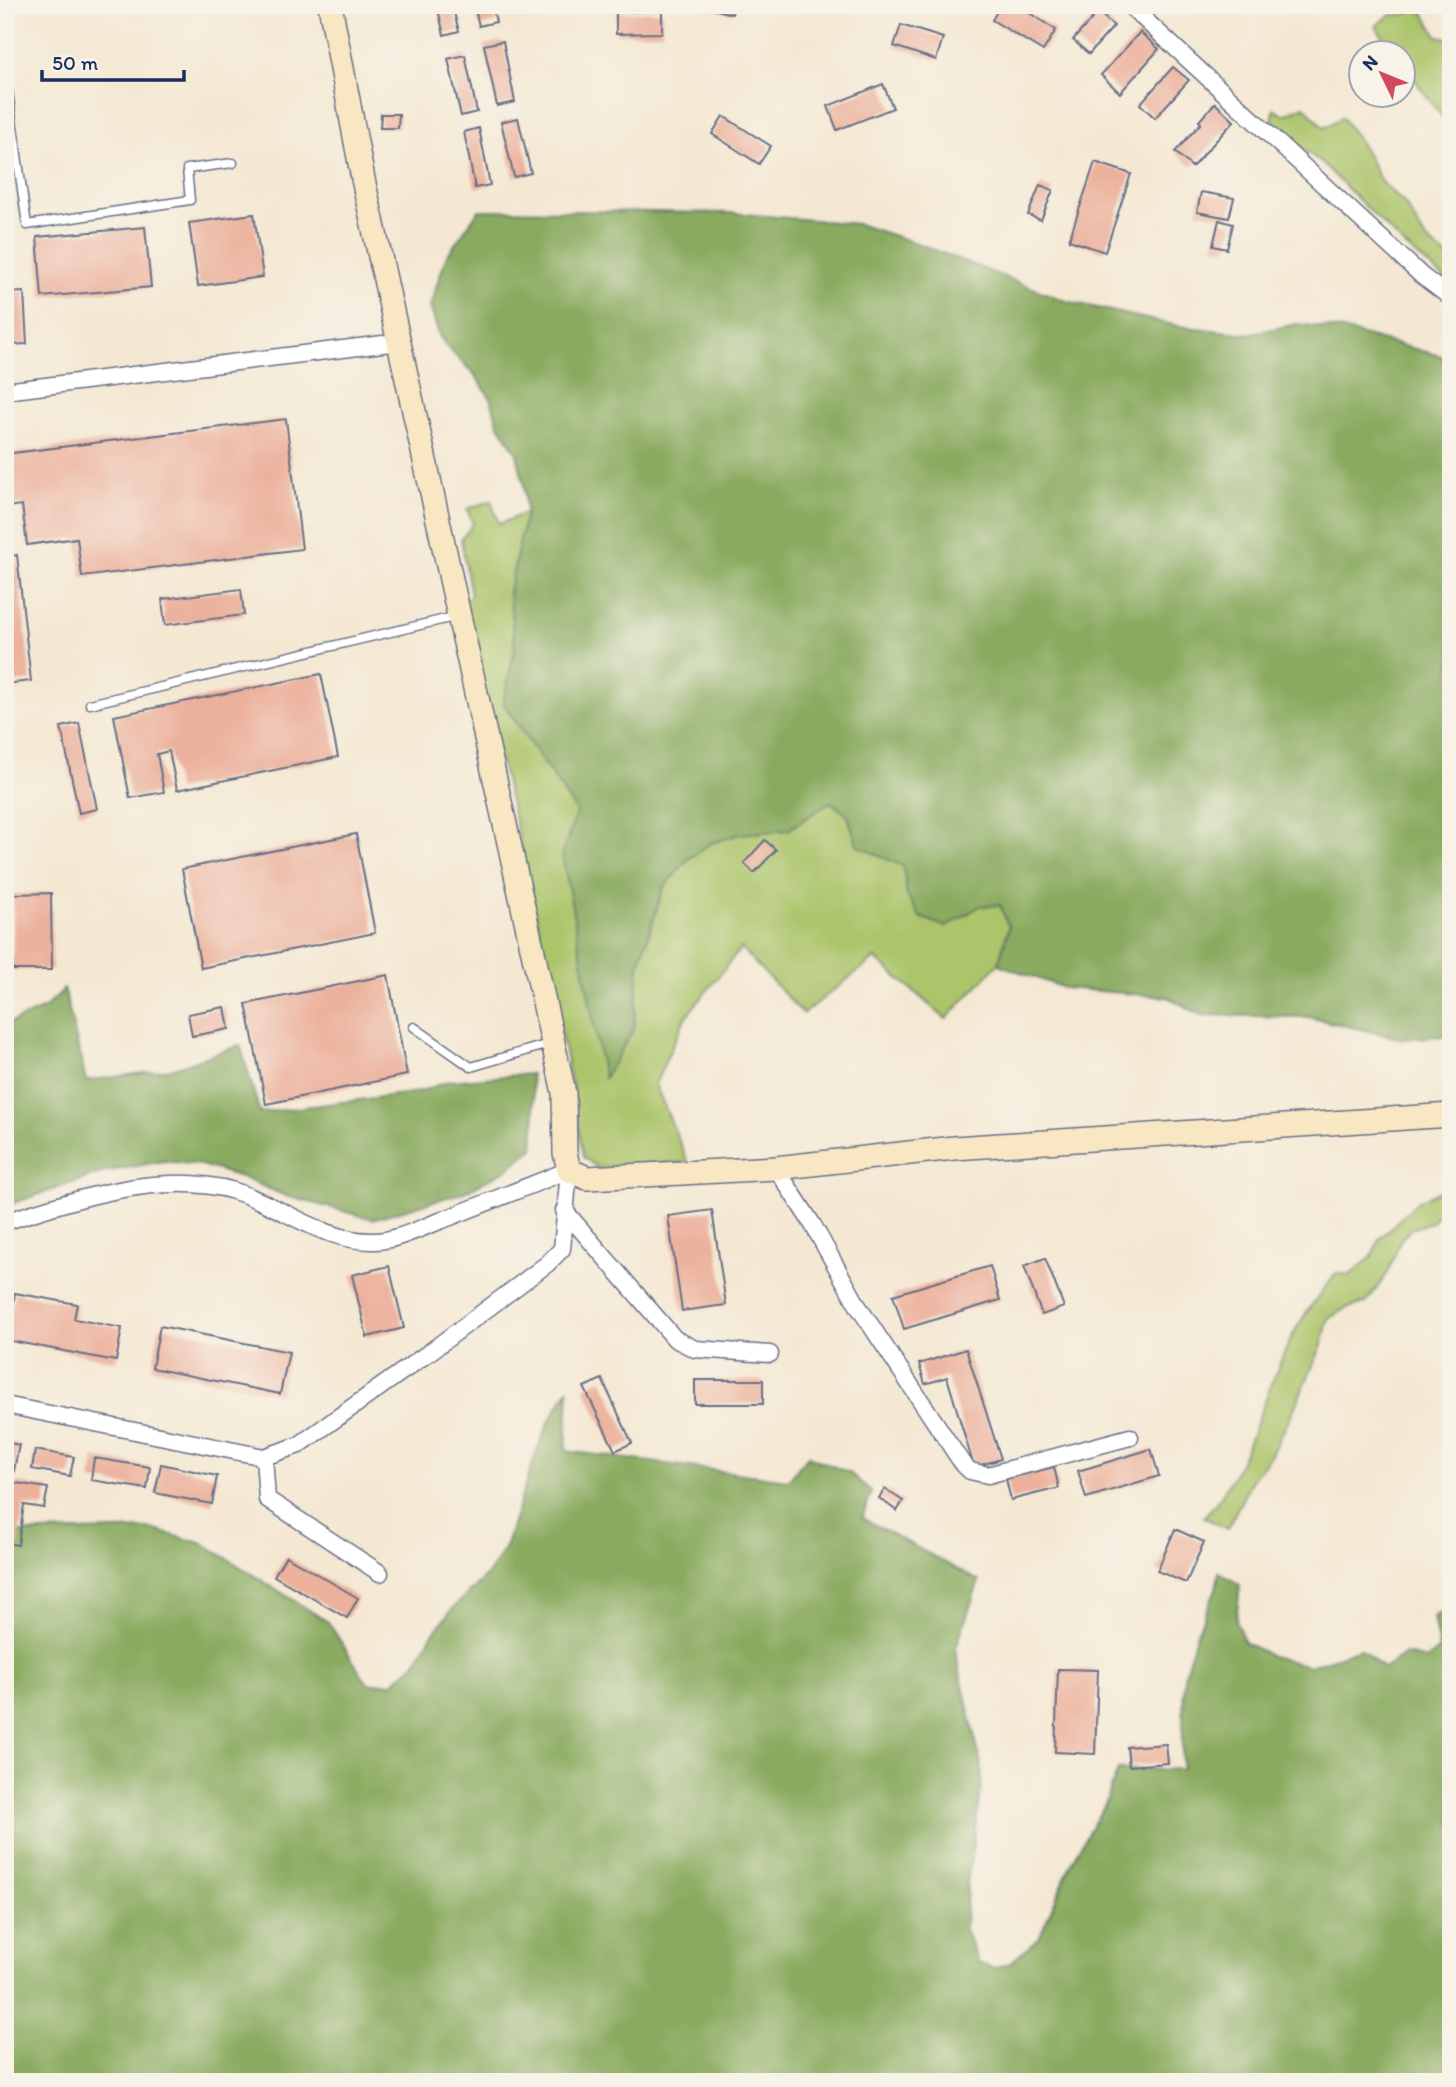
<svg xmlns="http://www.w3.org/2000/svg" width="1456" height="2087" viewBox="0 0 1456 2087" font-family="Itim,sans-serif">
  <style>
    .green { fill: #acc46a; stroke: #647a64; stroke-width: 2 }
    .forest { fill: #89aa5e; stroke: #526c5e; stroke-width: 2 }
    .building { fill: #ecb19c }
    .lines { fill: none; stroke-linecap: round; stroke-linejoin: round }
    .lane-casing { stroke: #677087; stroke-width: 11 }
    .street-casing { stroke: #677087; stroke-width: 19 }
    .secondary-casing { stroke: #677087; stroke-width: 26 }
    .lane { stroke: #fff; stroke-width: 8 }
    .street { stroke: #fff; stroke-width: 16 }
    .secondary { stroke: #f9e7c3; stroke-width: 23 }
  </style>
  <rect width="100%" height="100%" fill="#f7f3e8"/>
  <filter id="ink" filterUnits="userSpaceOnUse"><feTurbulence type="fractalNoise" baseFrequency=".0143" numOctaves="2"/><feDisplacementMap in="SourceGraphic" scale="14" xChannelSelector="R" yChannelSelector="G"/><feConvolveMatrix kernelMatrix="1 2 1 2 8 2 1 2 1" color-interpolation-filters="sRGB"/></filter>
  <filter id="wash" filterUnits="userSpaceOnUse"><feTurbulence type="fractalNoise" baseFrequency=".00686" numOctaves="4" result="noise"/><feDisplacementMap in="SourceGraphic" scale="28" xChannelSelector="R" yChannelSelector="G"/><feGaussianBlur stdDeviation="1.57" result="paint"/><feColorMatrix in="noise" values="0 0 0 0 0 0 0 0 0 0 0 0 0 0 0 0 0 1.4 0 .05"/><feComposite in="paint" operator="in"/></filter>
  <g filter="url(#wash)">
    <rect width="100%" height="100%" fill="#f4e8d3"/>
    <g class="green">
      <path d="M1415,9l10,6 12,21 14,3v81l-8,-2c-11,-16 -39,-47 -39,-66h-7l-9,-8 -12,-18 14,-11h13z"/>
      <polygon points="1304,106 1324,128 1342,117 1365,150 1381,182 1404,203 1426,239 1451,260 1451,284 1404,245 1325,166 1272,123 1274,109 1284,115"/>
      <polygon points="491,501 499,524 526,513 509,592 515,648 503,703 577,812 562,855 634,1029 639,964 664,887 687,860 709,844 739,834 788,830 830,802 847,814 858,846 903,865 907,895 946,927 980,906 1000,905 1009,927 998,964 946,1019 875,958 803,1014 741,948 685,1018 655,1084 688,1162 598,1168 583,1157 572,1086 526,867 462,602 471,595 461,539 473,524 467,509"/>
      <path d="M1451,1186v15l-6,3 -13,18 -21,7 -10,10 -14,35 -21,29 -20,5 -18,11 -6,26 -32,73 -21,40 -17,22 -25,49 -23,-12c47,-51 57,-122 89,-182 11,-22 28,-42 43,-62l13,2 22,-17 9,-20 38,-37z"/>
    </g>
    <g class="forest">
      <polygon points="479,210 732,213 858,224 919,244 1066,301 1178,326 1247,334 1297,324 1343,330 1441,356 1451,362 1451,1030 1446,1036 1403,1039 1308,1017 1201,1015 1168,997 1064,988 998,964 1009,927 1000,905 980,906 946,927 920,917 907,895 903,866 858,846 847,814 830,802 788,830 739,834 709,844 687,860 664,887 639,964 634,1029 604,1078 562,854 577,812 503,703 515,648 509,592 526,513 524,485 517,454 498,423 491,399 476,376 446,346 439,335 430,306 446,257"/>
      <polygon points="64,989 86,1081 171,1069 240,1045 260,1113 419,1092 449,1081 531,1074 535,1116 533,1149 506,1170 464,1192 373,1219 286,1196 241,1177 201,1165 163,1161 104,1172 5,1206 5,1025 45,1008"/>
      <polygon points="569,1388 566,1451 788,1480 808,1456 850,1473 872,1492 862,1518 979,1581 955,1650 982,1769 980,1799 967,1883 965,1929 978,1963 993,1968 1009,1964 1039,1938 1074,1857 1105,1804 1118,1770 1182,1769 1184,1677 1197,1632 1216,1589 1219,1572 1240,1585 1236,1622 1245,1643 1271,1656 1309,1666 1361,1649 1384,1669 1405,1654 1427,1659 1439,1649 1433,1617 1451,1607 1451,2082 5,2082 5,1533 151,1529 204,1544 328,1622 368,1684 392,1683 415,1664 431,1636 454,1607 488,1574 505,1547 536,1453 550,1420"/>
    </g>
    <g id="blocks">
      <g class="building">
        <polygon points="437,5 452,5 459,31 444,35"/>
        <polygon points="474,5 492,5 496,22 479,26"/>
        <polygon points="698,5 734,5 732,14"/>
        <polygon points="1001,5 1017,5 1056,30 1043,51 992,20"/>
        <polygon points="662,11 662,33 616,34 616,12"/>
        <polygon points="1098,12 1114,26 1089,54 1073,40"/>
        <polygon points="901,25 943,38 936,60 894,46"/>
        <polygon points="1140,32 1159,49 1120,93 1101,75"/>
        <polygon points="503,41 515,102 497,106 484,45"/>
        <polygon points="465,55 477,112 461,116 448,59"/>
        <polygon points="1173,67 1189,80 1155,118 1140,104"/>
        <polygon points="883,84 893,108 837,130 828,106"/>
        <polygon points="1215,103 1234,121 1192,167 1175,152 1201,123 1199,121"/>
        <polygon points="381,114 399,114 398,128 380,128"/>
        <polygon points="723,116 771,146 759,164 712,134"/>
        <polygon points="518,118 531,173 514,177 501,122"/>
        <polygon points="479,128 490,185 475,188 464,132"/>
        <polygon points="1095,162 1131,174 1105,252 1069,240"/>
        <polygon points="1040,185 1053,190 1041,220 1028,215"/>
        <polygon points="1201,192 1234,198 1229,218 1197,212"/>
        <polygon points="254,214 263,277 198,286 189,223"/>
        <polygon points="1219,220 1233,224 1227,249 1213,246"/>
        <polygon points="145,227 151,287 42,297 37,237"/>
        <polygon points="24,292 27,344 9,345 6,293"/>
        <polygon points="286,419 302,549 82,577 77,538 27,545 22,505 6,507 5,454"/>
        <polygon points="17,555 31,681 5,684 5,557"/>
        <polygon points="241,589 244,615 165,625 162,599"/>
        <polygon points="321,674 338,757 177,790 169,751 157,754 164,792 130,798 114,716"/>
        <polygon points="79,723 97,809 79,813 61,727"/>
        <polygon points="356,834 375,933 201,968 182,869"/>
        <polygon points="765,840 776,850 754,873 744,863"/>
        <polygon points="51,893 52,970 13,970 13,894"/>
        <polygon points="388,975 407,1075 266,1104 246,1004"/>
        <polygon points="225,1007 229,1029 192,1036 188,1014"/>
        <polygon points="712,1210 726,1305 682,1311 668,1216"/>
        <polygon points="1045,1258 1064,1307 1042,1315 1024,1266"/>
        <polygon points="389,1266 404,1328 367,1337 352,1275"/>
        <polygon points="990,1266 1000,1300 904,1329 893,1295"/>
        <polygon points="15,1293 77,1304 74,1319 122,1328 116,1361 6,1340"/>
        <polygon points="160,1326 289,1352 280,1394 152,1368"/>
        <polygon points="966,1349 1001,1459 974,1467 947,1377 925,1384 919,1364"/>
        <polygon points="602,1379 632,1443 615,1451 584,1387"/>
        <rect x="695" y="1380" width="68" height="24"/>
        <polygon points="5,1442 19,1445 13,1476 5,1474"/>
        <polygon points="1151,1449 1159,1476 1086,1498 1078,1471"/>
        <polygon points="35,1450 74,1457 70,1476 32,1469"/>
        <polygon points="94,1458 150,1467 147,1489 91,1480"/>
        <polygon points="161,1464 217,1476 212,1504 155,1493"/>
        <polygon points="1054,1467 1059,1488 1011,1500 1006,1479"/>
        <polygon points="10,1482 48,1488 44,1508 24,1505 18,1545 5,1543 5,1514"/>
        <polygon points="885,1489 903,1501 897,1511 879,1498"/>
        <polygon points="1175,1529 1204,1542 1186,1583 1157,1571"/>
        <polygon points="286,1556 358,1598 347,1618 274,1576"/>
        <polygon points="1058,1669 1098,1670 1095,1754 1055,1752"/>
        <polygon points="1166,1744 1168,1763 1129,1766 1127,1747"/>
      </g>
    </g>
  </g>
  <g filter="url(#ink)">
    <use href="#blocks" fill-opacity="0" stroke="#677087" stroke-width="2"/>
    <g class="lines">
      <defs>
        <g id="lane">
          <polyline points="5,70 27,225 190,200 187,169 233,163"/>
          <polyline points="90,704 458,616"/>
          <polyline points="414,1027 471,1067 552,1043"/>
        </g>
        <g id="street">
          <polyline points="1129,5 1422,276 1451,298"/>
          <polyline points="5,391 399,342"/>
          <polyline points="776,1168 813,1225 858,1306 962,1463 970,1471 988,1475 1130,1437"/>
          <polyline points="564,1210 675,1339 695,1349 770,1354"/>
          <path d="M5,1222c68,-23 158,-52 229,-31 47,14 89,51 140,50 22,0 46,-13 66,-20 43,-17 86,-34 129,-51l-7,79 -15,15 -116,87 -132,94 -35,12 -259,-52"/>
          <polyline points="264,1457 267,1499 380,1573"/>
        </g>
        <polyline id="secondary" points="330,5 363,179 564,1093 565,1153 569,1170 587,1178 776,1168 954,1148 1451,1115"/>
      </defs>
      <use href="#lane" class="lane-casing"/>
      <use href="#street" class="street-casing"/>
      <use href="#secondary" class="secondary-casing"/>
      <use href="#lane" class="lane"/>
      <use href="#street" class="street"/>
      <use href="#secondary" class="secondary"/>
    </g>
  </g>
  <rect width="1456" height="2087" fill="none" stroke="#f7f3e8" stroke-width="28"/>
  <g transform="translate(1382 74) rotate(313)"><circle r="33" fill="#f7f3e8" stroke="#9fa5b1" stroke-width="2"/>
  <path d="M0-5L12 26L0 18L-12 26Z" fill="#d1495b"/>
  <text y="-10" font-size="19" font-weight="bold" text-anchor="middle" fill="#1b2f5e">N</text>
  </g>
  <path d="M42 70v10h142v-10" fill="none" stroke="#1b2f5e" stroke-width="3.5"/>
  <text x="52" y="70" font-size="21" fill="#1b2f5e" stroke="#f7f3e8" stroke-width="5" paint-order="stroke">50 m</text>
</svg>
